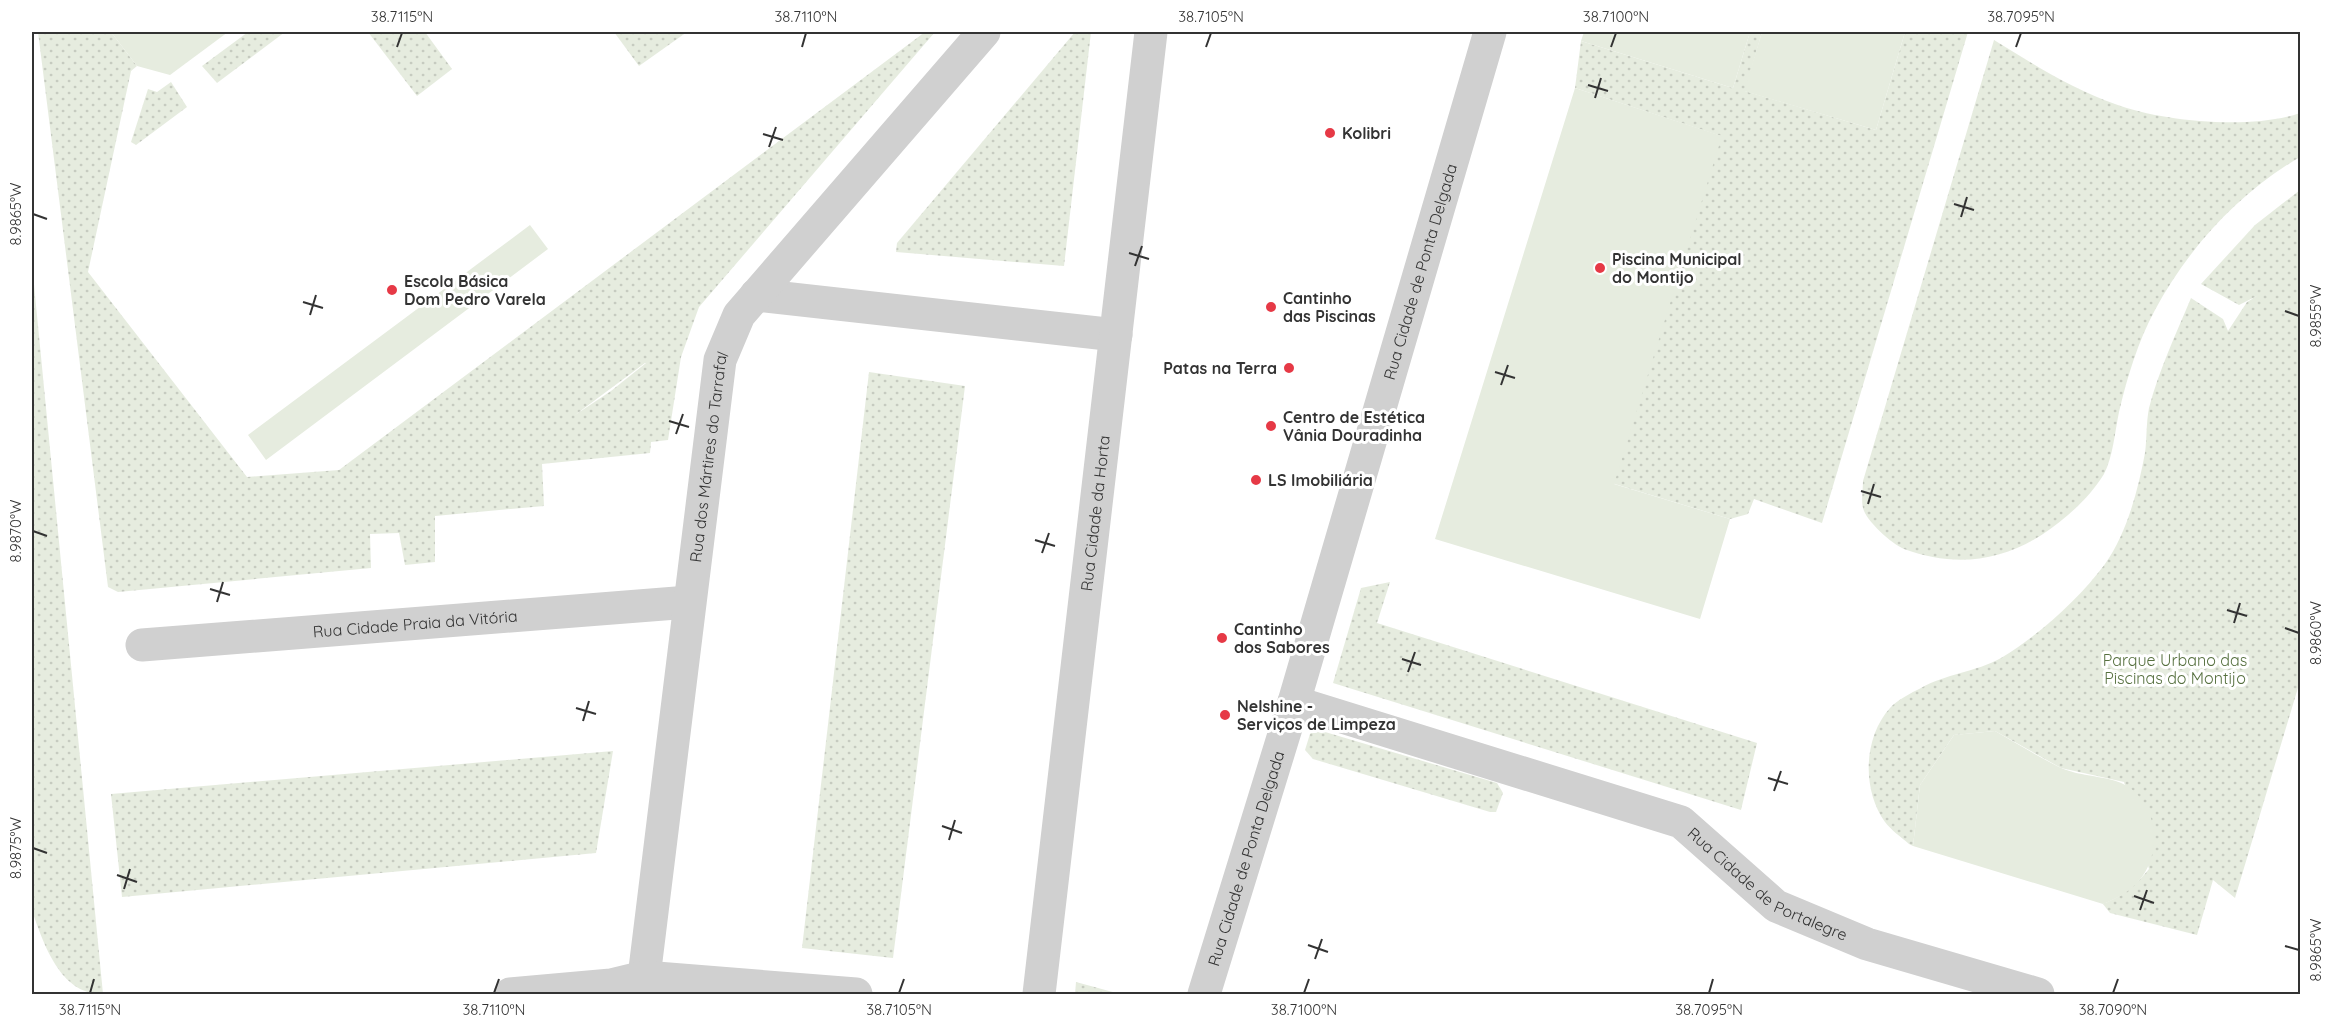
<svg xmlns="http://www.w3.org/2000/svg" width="2332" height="1026" viewBox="0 0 2332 1026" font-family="Quicksand,sans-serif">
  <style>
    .green { fill: url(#green-dots); fill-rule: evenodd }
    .pitch { fill: #e6ecdf }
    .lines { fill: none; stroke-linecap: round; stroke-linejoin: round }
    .minor { stroke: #d0d0d0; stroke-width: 33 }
    .ticks { fill: none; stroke: #333; stroke-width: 2 }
    .poi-dot { fill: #e63946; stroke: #fff; stroke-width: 2 }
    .labels { text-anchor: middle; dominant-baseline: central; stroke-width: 6; stroke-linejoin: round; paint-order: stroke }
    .poi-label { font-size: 16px; font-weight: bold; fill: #333; stroke: #fff; text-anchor: start }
    .street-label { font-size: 16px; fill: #333; stroke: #fff }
    .park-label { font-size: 16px; fill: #56703f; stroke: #fff }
    .neatline { fill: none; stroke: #333; stroke-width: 2 }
    .ticks-label { font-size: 15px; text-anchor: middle; fill: #333 }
  </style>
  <defs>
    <pattern id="green-dots" width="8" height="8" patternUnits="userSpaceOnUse" patternTransform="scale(1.5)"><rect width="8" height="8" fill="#e6ecdf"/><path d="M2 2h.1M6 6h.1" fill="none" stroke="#c6cbc0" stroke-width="1.8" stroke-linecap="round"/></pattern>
  </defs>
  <rect width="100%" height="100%" fill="#fff"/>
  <g class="green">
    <path d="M38,32h73l26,34 -6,5 -43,201 159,205 92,-7 586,-438h10l-236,275 -18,50 -13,83 -17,2 -1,11 -108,11 2,42 -109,10v46l-30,3 -6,-32 -29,1 1,34 -253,24 -10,-5zM646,363l-35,28 -36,24 70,-52z"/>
    <polygon points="248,32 285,32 217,83 202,66"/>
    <polygon points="368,32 425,32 452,69 417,96"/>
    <polygon points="614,32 687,32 639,66"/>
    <polygon points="1075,32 1091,32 1064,266 896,252 897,243"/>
    <polygon points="1750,32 1762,32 1745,91 1876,130 1905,32 1968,32 1822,523 1754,499 1748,514 1730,519 1503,450 1721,136 1575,88 1581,41 1733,88"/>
    <path d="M1994,40c39,24 78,49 121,64 48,18 137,26 185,9v44c-60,35 -112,91 -145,153 -17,31 -28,68 -36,102 -4,19 -6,45 -15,62 -9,15 -23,30 -36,41 -48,42 -102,57 -164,34 -12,-5 -38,-28 -41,-41 -2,-8 0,-18 0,-27z"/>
    <polygon points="171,82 187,107 136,145 131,142 148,89 157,92"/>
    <path d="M2300,190v491l-65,217 -22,-18 -16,55 -87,-22 -7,-9c20,-8 33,-19 46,-35l-25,-87 -63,-14 -66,-37 -41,4 -34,50 -7,61 -4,-2c-8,-7 -18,-14 -24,-22 -23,-32 -22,-84 5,-114 7,-8 21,-15 31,-20 24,-14 55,-16 80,-30 37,-22 78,-59 104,-94 22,-31 33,-74 40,-111 2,-14 1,-30 4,-45 10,-38 27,-74 42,-110l32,21 5,12 19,-29 10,-6 -18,9 -38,-21 54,-59z"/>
    <path d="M32,264l71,730c-43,1 -59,-50 -71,-83z"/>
    <polygon points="869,372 965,386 893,958 802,948"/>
    <polygon points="1390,582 1377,623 1757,743 1741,810 1333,683 1361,588"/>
    <polygon points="1315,729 1497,783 1503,793 1496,812 1490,812 1313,759 1305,750 1310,734"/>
    <polygon points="613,751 596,853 122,897 111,794"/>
    <polygon points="1076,982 1120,994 1075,994"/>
  </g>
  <g class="pitch">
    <polygon points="111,32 228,32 170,75 137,66"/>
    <polygon points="1584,32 1750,32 1733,88 1581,41"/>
    <polygon points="1762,32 1905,32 1876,130 1744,91"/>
    <polygon points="1575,88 1722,136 1614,484 1730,519 1700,619 1435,539"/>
    <polygon points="530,225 548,249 266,460 248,435"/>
    <path d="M1995,731c21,12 42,25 64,36 35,16 70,2 89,44 7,14 8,29 4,44 -6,25 -25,40 -49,49l-190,-58 7,-61 34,-50z"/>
  </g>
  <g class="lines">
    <g class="minor">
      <polyline points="756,295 1116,335"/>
      <path id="s1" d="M142,645l547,-43"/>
      <path id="s2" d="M1294,702l387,120 95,84 91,38 171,50"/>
      <path id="s3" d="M644,977l76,-617 19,-45 245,-283"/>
      <polyline points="510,994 611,985 644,977 856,994"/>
      <path id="s4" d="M1039,994l112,-962"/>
      <path id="s5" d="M1204,994l90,-292 196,-670"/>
    </g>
  </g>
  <path class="ticks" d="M397,47l5,-14M802,47l4,-14M1206,47l5,-14M1611,47l5,-14M2016,47l5,-14M1588,85l20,6M1595,98l6,-20M763,134l20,6M769,147l7,-20M1954,204l20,6M33,214l14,5M1961,217l6,-20M1129,253l20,6M1135,266l7,-20M303,302l20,6M2285,311l14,5M310,315l6,-20M1495,372l20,6M1501,385l7,-20M669,421l20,6M676,434l7,-20M1861,491l20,6M1868,504l6,-20M33,531l14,5M1035,540l20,6M1042,553l7,-20M210,589l20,6M217,602l6,-20M2227,610l20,6M2234,623l6,-20M2285,628l14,5M1402,659l19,6M1408,672l7,-20M576,708l20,6M583,721l6,-20M1768,778l20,6M1774,791l7,-20M942,826l20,7M949,840l6,-20M33,848l14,5M117,875l20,7M124,889l6,-20M2134,896l20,7M2140,910l7,-20M1308,945l20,7M2285,946l14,4M1315,959l7,-20M90,993l4,-14M494,993l5,-14M899,993l5,-14M1304,993l5,-14M1709,993l4,-14M2113,993l5,-14"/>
  <g class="poi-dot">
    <circle cx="1330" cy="133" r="6"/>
    <circle cx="1600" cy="268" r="6"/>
    <circle cx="392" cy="290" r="6"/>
    <circle cx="1271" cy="307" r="6"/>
    <circle cx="1289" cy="368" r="6"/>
    <circle cx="1271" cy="426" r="6"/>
    <circle cx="1256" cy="480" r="6"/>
    <circle cx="1222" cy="638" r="6"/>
    <circle cx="1225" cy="715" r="6"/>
  </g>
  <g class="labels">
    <g class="poi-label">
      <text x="1342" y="133">Kolibri</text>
      <text x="1612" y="259">Piscina Municipal<tspan x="1612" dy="18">do Montijo</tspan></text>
      <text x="404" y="281">Escola Básica<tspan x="404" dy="18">Dom Pedro Varela</tspan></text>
      <text x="1283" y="298">Cantinho<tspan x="1283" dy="18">das Piscinas</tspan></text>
      <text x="1277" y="368" text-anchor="end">Patas na Terra</text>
      <text x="1283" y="417">Centro de Estética<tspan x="1283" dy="18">Vânia Douradinha</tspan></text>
      <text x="1268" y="480">LS Imobiliária</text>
      <text x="1234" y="629">Cantinho<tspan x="1234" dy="18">dos Sabores</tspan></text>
      <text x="1237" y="706">Nelshine -<tspan x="1237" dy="18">Serviços de Limpeza</tspan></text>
    </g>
    <g class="street-label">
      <text stroke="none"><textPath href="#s5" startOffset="754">Rua Cidade de Ponta Delgada</textPath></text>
      <text stroke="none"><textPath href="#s3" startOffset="524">Rua dos Mártires do Tarrafal</textPath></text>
      <text stroke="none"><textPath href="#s4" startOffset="484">Rua Cidade da Horta</textPath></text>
      <text stroke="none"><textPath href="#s1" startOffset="274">Rua Cidade Praia da Vitória</textPath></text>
      <text stroke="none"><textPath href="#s5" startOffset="142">Rua Cidade de Ponta Delgada</textPath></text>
      <text stroke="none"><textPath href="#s2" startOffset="513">Rua Cidade de Portalegre</textPath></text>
    </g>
    <g class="park-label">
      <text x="2175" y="660">Parque Urbano das<tspan x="2175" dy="18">Piscinas do Montijo</tspan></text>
    </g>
  </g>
  <rect width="2332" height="1026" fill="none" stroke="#ffffff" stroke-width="66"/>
  <rect x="33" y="33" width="2266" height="960" class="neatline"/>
  <g class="ticks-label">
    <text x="402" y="22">38.7115°N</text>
    <text x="806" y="22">38.7110°N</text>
    <text x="1211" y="22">38.7105°N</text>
    <text x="1616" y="22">38.7100°N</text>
    <text x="2021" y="22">38.7095°N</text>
    <text transform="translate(16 214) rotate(-90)" y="5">8.9865°W</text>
    <text transform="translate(2316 316) rotate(-90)" y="5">8.9855°W</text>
    <text transform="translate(16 531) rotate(-90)" y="5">8.9870°W</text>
    <text transform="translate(2316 633) rotate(-90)" y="5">8.9860°W</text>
    <text transform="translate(16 848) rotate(-90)" y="5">8.9875°W</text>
    <text transform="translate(2316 950) rotate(-90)" y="5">8.9865°W</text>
    <text x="90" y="1015">38.7115°N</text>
    <text x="494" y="1015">38.7110°N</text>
    <text x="899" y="1015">38.7105°N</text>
    <text x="1304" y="1015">38.7100°N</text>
    <text x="1709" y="1015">38.7095°N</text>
    <text x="2113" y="1015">38.7090°N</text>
  </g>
</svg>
